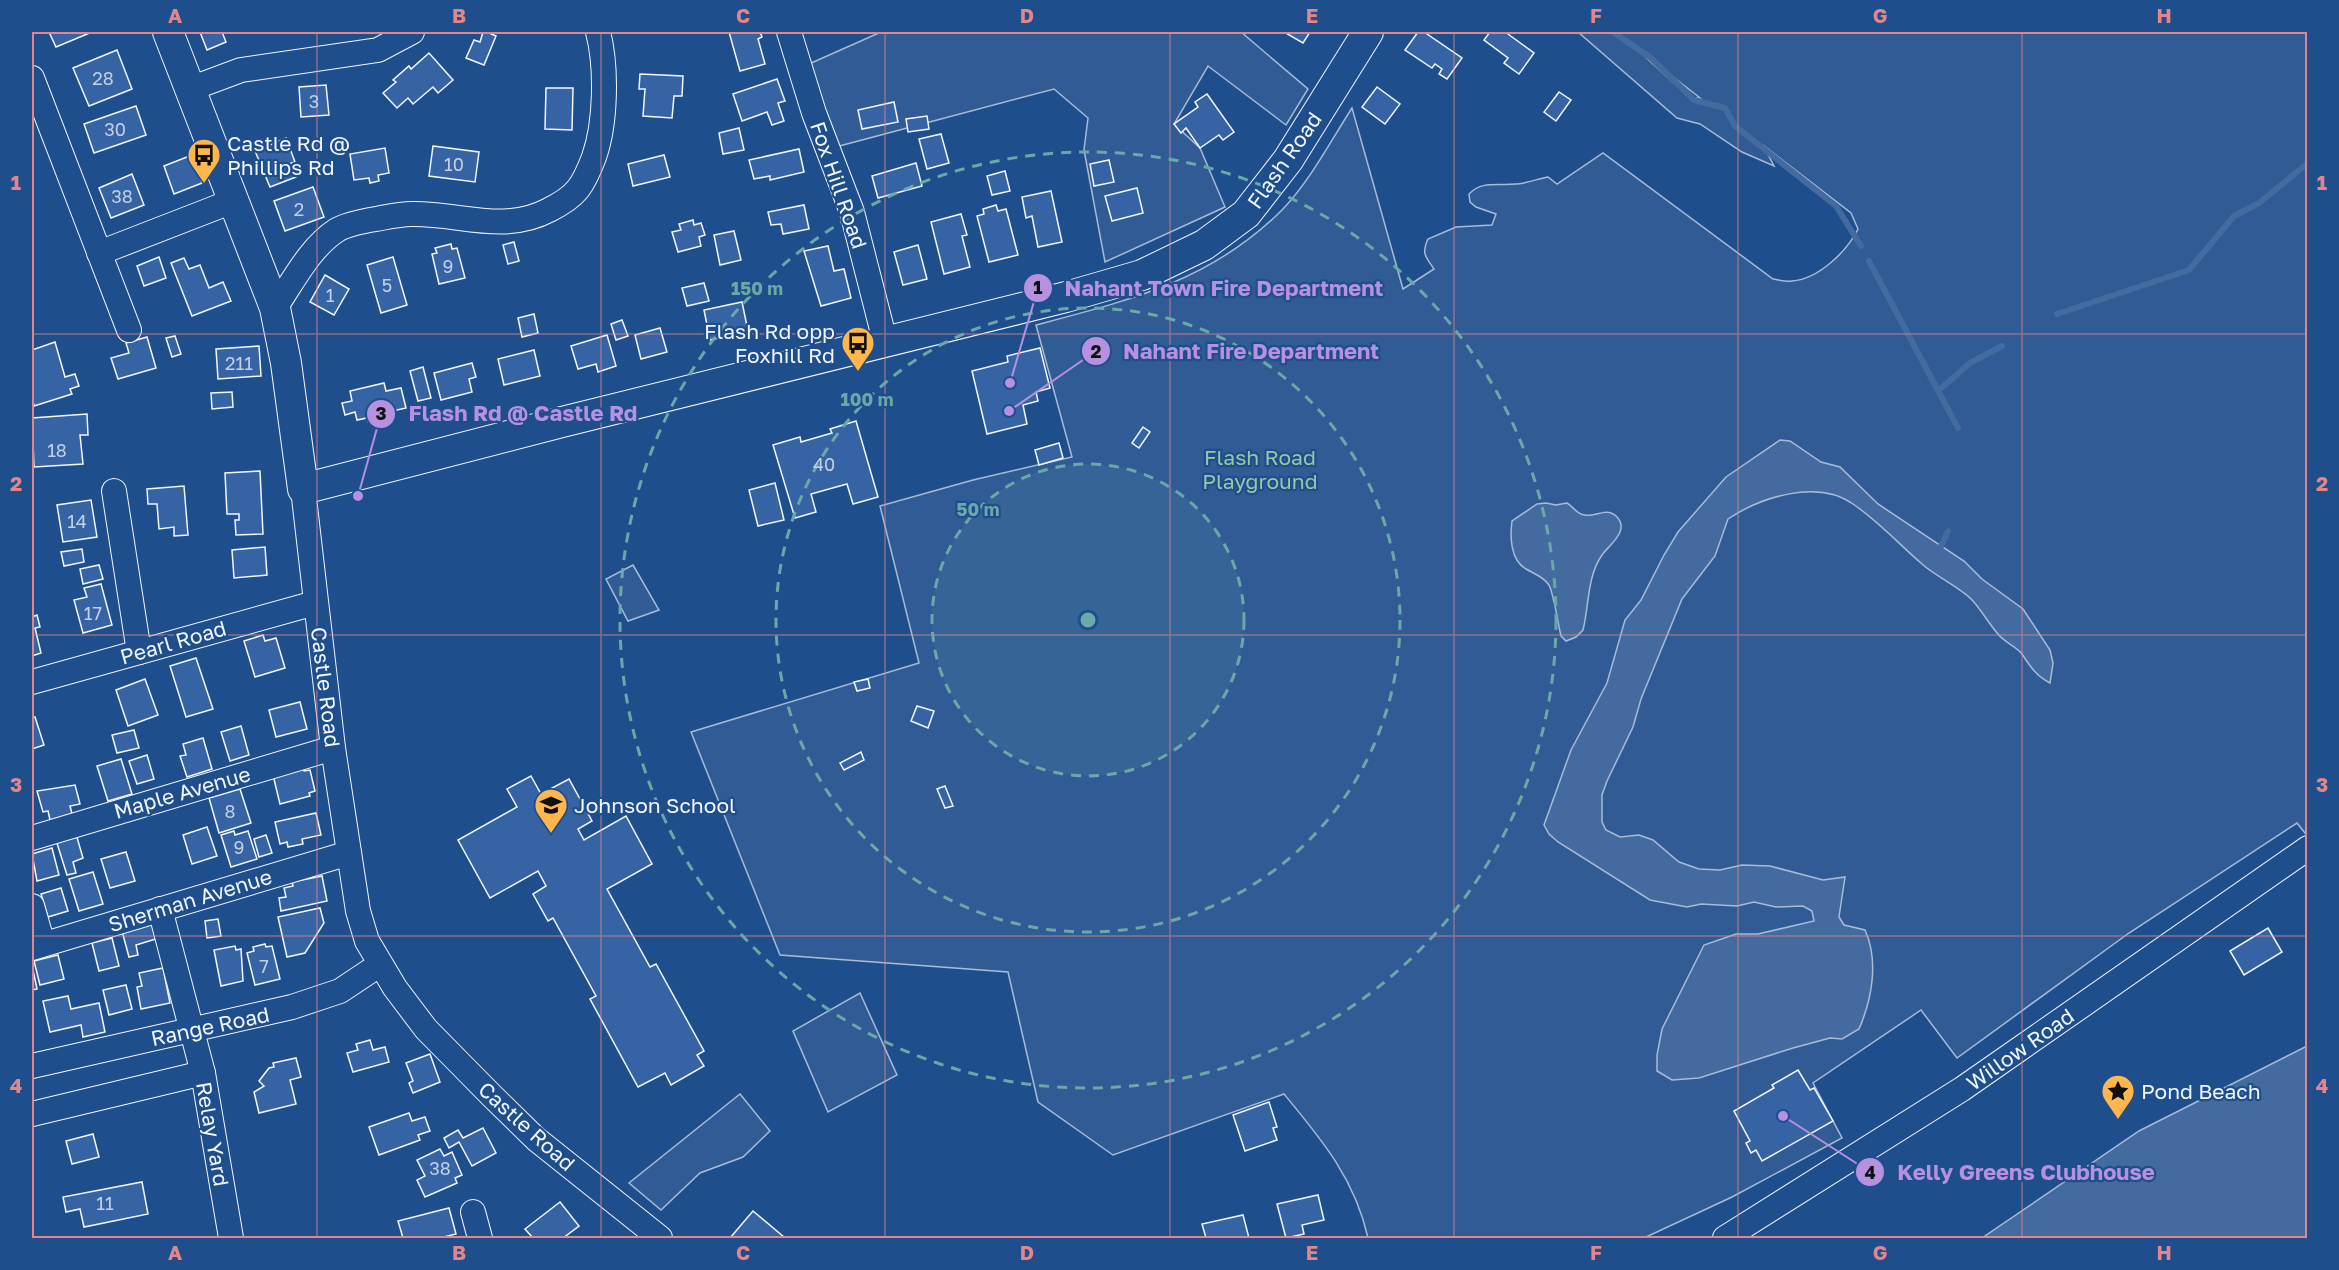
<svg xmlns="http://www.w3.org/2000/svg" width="2339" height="1270" viewBox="0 0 2339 1270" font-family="'Golos Text',sans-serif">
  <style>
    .green { fill: #305b95; stroke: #a8bbd7; stroke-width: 1.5; fill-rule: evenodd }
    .water { fill: #446ba0; stroke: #a8bbd7; stroke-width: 1.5 }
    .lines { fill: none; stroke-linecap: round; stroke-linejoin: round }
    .stream { stroke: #446ba0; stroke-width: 6 }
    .building { fill: #3563a3; stroke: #f2f6ff; stroke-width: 1.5 }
    .minor-casing { stroke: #f2f6ff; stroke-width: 26 }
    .major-casing { stroke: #f2f6ff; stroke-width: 32 }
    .minor { stroke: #1f4e8c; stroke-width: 24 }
    .major { stroke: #1f4e8c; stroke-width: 30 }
    .grid { fill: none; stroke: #e38589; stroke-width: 1.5; stroke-opacity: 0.55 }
    .ring { fill: none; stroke: #6aa9a8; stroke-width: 3; stroke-dasharray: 10 8 }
    .labels { text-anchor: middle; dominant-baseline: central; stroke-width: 4.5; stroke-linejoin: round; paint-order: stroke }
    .number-label { font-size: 18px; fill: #c3d1e8 }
    .poi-label { font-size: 21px; fill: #f2f6ff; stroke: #1f4e8c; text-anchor: start }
    .street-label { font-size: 21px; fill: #f2f6ff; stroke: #1f4e8c }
    .park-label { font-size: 21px; fill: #97c8a6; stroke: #1f4e8c }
    .centre { fill: #6aa9a8; stroke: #1f4e8c; stroke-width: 3 }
    .ring-label { font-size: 18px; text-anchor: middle; font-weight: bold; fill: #6aa9a8; stroke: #1f4e8c; stroke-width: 4.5; stroke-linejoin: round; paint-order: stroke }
    .leader { fill: none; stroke: #b691df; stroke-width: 2 }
    .callout-dot { fill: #b691df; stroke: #1f4e8c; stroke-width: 2 }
    .mark-label { font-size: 18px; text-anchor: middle; font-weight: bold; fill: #111 }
    .callout-label { font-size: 22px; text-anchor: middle; font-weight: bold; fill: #b691df; stroke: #1f4e8c; stroke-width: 4.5; stroke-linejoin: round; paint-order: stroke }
    .neatline { fill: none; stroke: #e38589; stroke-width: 2 }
    .grid-label { font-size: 20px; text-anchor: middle; font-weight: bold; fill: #e38589 }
  </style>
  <rect width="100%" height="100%" fill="#1f4e8c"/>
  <g class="green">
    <polygon points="881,32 1241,32 1308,89 1286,125 1208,66 1174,124 1200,148 1225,207 1105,262 1084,150 1088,118 1054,89 828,149 800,68"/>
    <path d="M1578,32h729v800l-2,1 -8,-10 -168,110 -172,125 -36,-48 -108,73 29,55 -110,59 -88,41h-276c-13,-59 -46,-98 -84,-144l-171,61 -75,-53 -30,-130 -228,-17 -89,-223 228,-69 -39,-157 93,-26 99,-23 -36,-132c94,-25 175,-44 246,-115 28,-29 48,-68 70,-102l51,181 31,-20c-8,-12 -13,-15 -6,-30l28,-12 36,-2 4,-11 -20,-7 -6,-5 -1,-8c13,-14 30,-8 46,-10 10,0 22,-5 33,-7l9,7 46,-31 170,126c6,1 13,3 19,2 27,-2 55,-30 66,-52l-7,-16 -88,-68 11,21 -32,-14 -42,-28 -23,-6zM1640,52v-1l60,47h-10z"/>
    <polygon points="633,565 659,610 628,621 606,579"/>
    <polygon points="860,993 897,1075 828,1112 793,1031"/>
    <polygon points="740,1094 770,1131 743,1157 700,1173 661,1210 629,1183"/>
  </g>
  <g class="water">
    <path d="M1780,440l10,1 31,21 19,5 38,37 86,57 18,18 41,30 27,41 3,13 -3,20c-14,-7 -20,-17 -28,-29 -5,-7 -18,-12 -24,-20 -9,-10 -16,-23 -25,-33 -10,-12 -38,-25 -51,-37 -23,-20 -44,-43 -69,-60 -36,-25 -92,-7 -125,15l-13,37 -33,43 -41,100 -8,28 -26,54 -5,14v27l4,8 14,7 19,-2 14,5 26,22 20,7 21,1 22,-5 28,1 53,14 22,-3 -6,40 5,8 21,5c14,31 7,69 -6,99l-17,10 -12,-1 -37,10 -94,30 -27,2 -15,-9v-16l5,-26 42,-84 32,-11h22l56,-13 -2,-10 -9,-5 -27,1 -22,-5 -17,4 -36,-2 -14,3 -37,-7 -92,-58 -9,-8 -5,-9 27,-75 36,-67 18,-63 16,-20 23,-45 14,-23 48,-55z"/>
    <path d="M1546,503l10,2 11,-2c7,4 9,11 18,12 11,2 21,-8 31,1 15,14 -7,29 -14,39 -15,21 -13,52 -19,75l-7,7 -10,4 -5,-5c-3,-12 -7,-41 -12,-51 -5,-8 -16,-12 -23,-16 -16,-9 -16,-33 -14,-48l25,-17z"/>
    <polygon points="2307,1046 2307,1238 1982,1238 2139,1131"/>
  </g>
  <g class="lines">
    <g class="stream">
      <polyline points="1613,32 1651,58 1694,100 1725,108 1735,126 1836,206 1861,246"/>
      <polyline points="1869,261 1958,428"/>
      <polyline points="2057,314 2189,270 2234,216 2259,203 2308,163"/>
      <polyline points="1938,391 1970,363 2002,346"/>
      <polyline points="1938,553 1948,531"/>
    </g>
  </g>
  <g class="building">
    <polygon points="49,32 92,32 56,47"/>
    <polygon points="200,32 222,32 226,42 207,50"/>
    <polygon points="483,32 491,32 491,34 496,36 484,65 466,58 474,40 480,42"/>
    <polygon points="729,32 760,32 762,37 758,39 765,64 740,71"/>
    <polygon points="1284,32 1310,32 1303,43"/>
    <polygon points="1418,32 1424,32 1462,58 1447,79 1439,74 1442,69 1435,64 1432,68 1405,50"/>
    <polygon points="1490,32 1510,32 1508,34 1534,53 1519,74 1504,63 1508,58 1484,40"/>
    <polygon points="117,50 132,89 89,106 73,68"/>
    <polygon points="429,53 453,80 438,93 433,87 413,104 408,98 397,108 383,93 396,82 393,80 409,66 411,69"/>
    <polygon points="640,74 683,76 682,96 674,96 672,118 643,116 645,89 639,89"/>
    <polygon points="777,79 785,101 778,103 784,121 772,125 767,112 742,121 733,94"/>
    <polygon points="326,85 329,115 301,117 299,87"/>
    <polygon points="1377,87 1400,104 1385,124 1362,107"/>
    <polygon points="546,88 573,88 572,130 545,129"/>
    <polygon points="1559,92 1571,100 1556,121 1544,112"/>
    <polygon points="1207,94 1234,132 1223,140 1219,135 1200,148 1186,128 1181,133 1174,124 1198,107 1195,102"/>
    <polygon points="894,102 898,122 862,129 858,110"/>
    <polygon points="136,106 146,135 94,153 84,124"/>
    <polygon points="927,116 929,129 908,132 906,119"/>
    <polygon points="739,128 744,150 723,154 719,133"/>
    <polygon points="941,134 949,163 927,169 919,139"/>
    <polygon points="286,138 295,162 291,163 296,177 270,187 255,151"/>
    <polygon points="433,146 479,152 475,182 429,176"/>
    <polygon points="385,148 389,173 378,175 379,181 370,183 369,178 354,180 350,154"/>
    <polygon points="799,149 804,172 770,180 770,176 754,179 749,160"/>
    <polygon points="192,155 202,183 174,194 164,166"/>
    <polygon points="664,155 670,177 633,186 628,164"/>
    <polygon points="1109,160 1114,182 1094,186 1090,164"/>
    <polygon points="916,163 922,186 878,198 872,176"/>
    <polygon points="1005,171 1010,191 992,195 987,176"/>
    <polygon points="132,174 144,205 111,218 99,188"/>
    <polygon points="313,187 324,217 285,231 274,201"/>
    <polygon points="1137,188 1143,213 1112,221 1105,196"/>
    <polygon points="1051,191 1062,242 1038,247 1032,216 1026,218 1022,197"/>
    <polygon points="804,205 809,229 783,234 781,224 771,225 768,212"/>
    <polygon points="996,205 998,211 1006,209 1018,255 989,262 977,216 984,214 983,209"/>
    <polygon points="961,214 967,235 962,236 970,267 944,274 931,222"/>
    <polygon points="693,220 694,225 701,223 705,235 699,237 701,246 678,252 672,232 681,230 679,224"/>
    <polygon points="734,231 741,260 720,265 714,235"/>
    <polygon points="514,242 519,261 508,264 503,245"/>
    <polygon points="451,244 452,249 457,248 465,278 439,284 432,254 437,253 435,248"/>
    <polygon points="918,245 927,279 903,285 894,252"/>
    <polygon points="828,246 834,271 844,269 851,298 821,306 804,251"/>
    <polygon points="159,257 166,278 144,286 137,266"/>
    <polygon points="393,257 407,305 381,313 367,265"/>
    <polygon points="184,258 189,269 200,265 209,288 223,282 231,301 192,316 171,263"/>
    <polygon points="325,275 349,289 334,315 310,302"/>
    <polygon points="704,283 709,301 687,306 682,288"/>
    <polygon points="742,302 748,331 710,340 704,310"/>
    <polygon points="534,314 538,333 522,337 518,318"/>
    <polygon points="622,320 628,336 616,340 611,324"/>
    <polygon points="660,328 667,352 641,359 635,335"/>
    <polygon points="607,335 616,366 598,372 596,364 578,369 571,346"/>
    <polygon points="175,336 181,354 172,357 166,338"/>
    <polygon points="147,337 156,368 118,379 111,358 129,353 126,343"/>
    <polygon points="55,342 65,377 75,374 79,386 70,389 72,394 34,406 32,396 32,350"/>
    <polygon points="259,346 261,376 218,379 216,349"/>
    <polygon points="1040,348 1050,388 1036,392 1038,401 1023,405 1027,424 987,434 972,371 1008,362 1007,356"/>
    <polygon points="534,350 540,376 504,385 498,359"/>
    <polygon points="472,363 476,377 469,379 472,392 441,400 434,373"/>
    <polygon points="423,367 431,398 418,401 410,371"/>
    <polygon points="384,383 386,391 401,388 406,408 379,414 380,419 368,422 367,418 357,420 355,412 345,415 342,403 352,401 350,391"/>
    <polygon points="232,392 233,407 212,409 211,393"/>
    <polygon points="87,414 88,435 80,435 83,464 34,467 32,418"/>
    <polygon points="856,421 878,497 853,504 847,484 811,494 816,512 795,518 773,445 800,437 801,442 832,433 830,429"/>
    <polygon points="1143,427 1150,432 1139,448 1132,443"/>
    <polygon points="1059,443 1063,458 1039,465 1035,450"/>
    <polygon points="260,471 263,534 236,535 235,520 239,520 239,514 227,514 225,473"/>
    <polygon points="775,483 784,520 758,526 749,490"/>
    <polygon points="184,486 188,535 174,536 174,527 159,529 157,504 148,504 147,489"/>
    <polygon points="91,500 97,537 63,542 57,505"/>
    <polygon points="265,547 267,575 234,578 232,550"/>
    <polygon points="82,549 84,562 64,566 61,552"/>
    <polygon points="99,565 103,579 83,584 80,569"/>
    <polygon points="101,584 112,625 83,633 74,600 87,597 84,588"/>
    <polygon points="37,615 40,627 35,628 41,653 32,656 32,617"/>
    <polygon points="263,635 265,641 276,638 285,668 255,677 244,641"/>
    <polygon points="196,658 213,709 186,717 170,666"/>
    <polygon points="145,679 158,715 128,726 116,690"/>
    <polygon points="868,679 870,688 857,691 854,682"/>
    <polygon points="300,702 307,729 276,737 269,710"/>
    <polygon points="917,706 934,711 928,728 911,721"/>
    <polygon points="35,717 44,745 32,749 32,718"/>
    <polygon points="241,726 249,755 230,761 221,732"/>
    <polygon points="134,730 139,748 117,753 112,735"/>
    <polygon points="203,738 212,769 187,777 180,756 186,755 183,744"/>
    <polygon points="861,752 864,760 844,770 840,763"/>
    <polygon points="147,755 154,779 137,784 129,761"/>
    <polygon points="121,759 132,794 108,801 97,766"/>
    <polygon points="303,768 304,771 310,770 315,791 309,793 310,796 280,804 273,775"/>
    <polygon points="531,776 541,794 569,779 592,821 578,829 584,840 626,816 652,864 607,889 650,967 656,964 704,1051 697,1055 704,1066 671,1085 665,1073 638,1087 590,999 596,996 553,918 548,921 533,894 546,886 538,871 490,898 458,840 517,807 507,789"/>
    <polygon points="75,785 80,804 70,806 72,814 50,820 48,811 43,812 37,791"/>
    <polygon points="945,786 953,806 945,808 937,789"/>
    <polygon points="240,789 251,823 219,833 209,798"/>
    <polygon points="316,813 321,835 302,839 303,844 288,847 287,842 280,844 275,822"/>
    <polygon points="207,827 217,856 192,864 183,835"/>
    <polygon points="234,831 235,835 248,831 257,859 231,867 221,835"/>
    <polygon points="76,834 83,858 73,862 76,873 67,875 56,840"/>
    <polygon points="266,835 272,853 259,857 254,839"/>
    <polygon points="52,848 59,875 37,881 32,854"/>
    <polygon points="126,852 135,881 110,888 101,859"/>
    <polygon points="93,872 103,904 79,911 69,879"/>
    <polygon points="322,876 327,901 281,911 279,898 286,897 284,888 293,886 292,882"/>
    <polygon points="61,888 68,911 48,917 41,894"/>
    <polygon points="320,908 324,923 305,953 287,957 278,917"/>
    <polygon points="218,919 221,936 207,938 205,921"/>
    <polygon points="154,922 159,938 136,945 138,955 129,957 122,931"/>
    <polygon points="2268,928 2282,952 2244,975 2230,951"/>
    <polygon points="112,938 119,966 99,971 92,943"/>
    <polygon points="265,944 266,947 272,946 280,979 255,985 247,953 254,951 253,947"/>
    <polygon points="235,946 236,950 241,949 243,981 221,986 214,950"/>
    <polygon points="58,955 64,979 40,985 34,961"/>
    <polygon points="32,965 37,989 32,990"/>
    <polygon points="163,968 170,1003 141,1009 137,987 142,986 139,973"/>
    <polygon points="126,985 132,1009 109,1015 103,990"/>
    <polygon points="68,996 71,1009 99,1003 105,1032 83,1037 81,1025 50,1032 43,1001"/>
    <polygon points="370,1040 373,1050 385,1047 389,1062 353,1072 347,1053 358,1050 356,1044"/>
    <polygon points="430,1054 440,1082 413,1093 409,1083 413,1081 406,1063"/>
    <polygon points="296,1058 301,1077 290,1080 296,1104 259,1113 254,1092 264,1086 259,1081 269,1068 274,1067 273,1063"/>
    <polygon points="1798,1070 1810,1090 1814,1088 1833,1121 1762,1161 1756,1150 1751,1153 1746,1143 1750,1141 1734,1111 1774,1088 1772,1085"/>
    <polygon points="1269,1102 1277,1127 1273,1128 1277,1140 1245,1151 1233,1115"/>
    <polygon points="409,1113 412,1121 425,1117 430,1131 418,1135 420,1140 379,1155 369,1127"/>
    <polygon points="483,1128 496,1153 472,1166 459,1142 449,1148 444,1138 458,1130 463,1138"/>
    <polygon points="93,1134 99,1157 72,1164 66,1141"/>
    <polygon points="440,1149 444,1156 452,1152 462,1175 455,1178 457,1183 425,1197 417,1180 425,1176 417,1160"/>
    <polygon points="142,1182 148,1214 84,1227 80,1209 66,1212 63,1197"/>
    <polygon points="1318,1195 1324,1220 1302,1225 1304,1234 1286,1238 1277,1204"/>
    <polygon points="560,1202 579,1226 563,1238 533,1238 525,1229"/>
    <polygon points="449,1208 456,1234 440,1238 403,1238 398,1221"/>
    <polygon points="753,1211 784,1237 783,1238 730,1238"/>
    <polygon points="1243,1215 1249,1238 1206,1238 1202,1224"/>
  </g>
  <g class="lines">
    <defs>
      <g id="minor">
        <polyline points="789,32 814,113 852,212 885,341"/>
        <polyline points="32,78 129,330"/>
        <polyline points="190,89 241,70 378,50 412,32"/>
        <polyline points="99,253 233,201"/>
        <path d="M275,308c17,-25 35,-61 62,-78 10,-6 27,-9 39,-11 11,-2 24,-5 36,-5 47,-1 92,20 137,-4 28,-14 34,-24 45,-53 12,-34 13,-90 4,-125"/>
        <polyline points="303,489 333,748 358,911 367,941 395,988 426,1029 491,1095 536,1139 660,1238"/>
        <polyline points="114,491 139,652"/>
        <polyline points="32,682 315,603"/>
        <polyline points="32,838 333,748"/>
        <polyline points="32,906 43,944"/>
        <polyline points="160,909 203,1073 231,1238"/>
        <polyline points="32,948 349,853"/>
        <polyline points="32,1066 292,1007 340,991 379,965"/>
        <polyline points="32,1114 203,1073"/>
        <polyline points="473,1212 480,1238"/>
        <polyline points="1725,1238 1962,1089 2308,848"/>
      </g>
      <polyline id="major" points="168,32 275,308 286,363 303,489 562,422 1066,297 1142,275 1204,245 1246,214 1288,160 1368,32"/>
    </defs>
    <use href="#minor" class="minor-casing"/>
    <use href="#major" class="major-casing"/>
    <use href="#minor" class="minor"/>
    <use href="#major" class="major"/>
  </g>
  <path class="grid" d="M317,32v1206M601,32v1206M885,32v1206M1170,32v1206M1454,32v1206M1738,32v1206M2022,32v1206M32,334h2276M32,635h2276M32,936h2276"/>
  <circle cx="1088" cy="620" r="156" fill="#6aa9a8" fill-opacity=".12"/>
  <g class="ring">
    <circle cx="1088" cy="620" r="156"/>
    <circle cx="1088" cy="620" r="312"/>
    <circle cx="1088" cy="620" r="468"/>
  </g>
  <defs>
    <symbol id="bus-pin" viewBox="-11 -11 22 30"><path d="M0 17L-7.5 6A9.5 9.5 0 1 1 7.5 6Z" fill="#ffb74d" stroke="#1f4e8c"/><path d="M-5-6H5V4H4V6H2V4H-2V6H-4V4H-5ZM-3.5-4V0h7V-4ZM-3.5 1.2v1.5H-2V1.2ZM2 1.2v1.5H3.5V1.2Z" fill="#111"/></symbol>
    <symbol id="school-pin" viewBox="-11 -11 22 30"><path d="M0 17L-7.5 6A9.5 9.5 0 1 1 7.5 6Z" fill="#ffb74d" stroke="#1f4e8c"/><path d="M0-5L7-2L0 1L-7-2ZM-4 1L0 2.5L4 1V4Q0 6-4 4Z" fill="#111"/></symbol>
    <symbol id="sight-pin" viewBox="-11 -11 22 30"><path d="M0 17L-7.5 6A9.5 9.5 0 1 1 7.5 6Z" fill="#ffb74d" stroke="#1f4e8c"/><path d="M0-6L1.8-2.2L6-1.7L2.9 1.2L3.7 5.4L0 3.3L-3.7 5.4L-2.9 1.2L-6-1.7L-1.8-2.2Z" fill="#111"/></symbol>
  </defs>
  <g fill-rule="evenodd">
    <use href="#bus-pin" x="185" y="136" width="38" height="52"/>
    <use href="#bus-pin" x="839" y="324" width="38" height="52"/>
    <use href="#school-pin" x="532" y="786" width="38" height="52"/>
    <use href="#sight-pin" x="2099" y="1072" width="38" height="52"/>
  </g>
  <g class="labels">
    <g class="number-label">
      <text x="103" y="78">28</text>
      <text x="314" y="101">3</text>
      <text x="115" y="129">30</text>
      <text x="454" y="164">10</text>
      <text x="122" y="196">38</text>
      <text x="299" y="209">2</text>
      <text x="448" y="266">9</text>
      <text x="387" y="285">5</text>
      <text x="330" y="295">1</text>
      <text x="239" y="363">211</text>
      <text x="57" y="450">18</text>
      <text x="824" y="464">40</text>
      <text x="77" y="521">14</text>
      <text x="93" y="613">17</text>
      <text x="230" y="811">8</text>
      <text x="239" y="847">9</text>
      <text x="264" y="966">7</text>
      <text x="440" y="1168">38</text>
      <text x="105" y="1203">11</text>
    </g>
    <g class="poi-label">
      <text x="227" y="143">Castle Rd @<tspan x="227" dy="24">Phillips Rd</tspan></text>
      <text x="835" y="331" text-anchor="end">Flash Rd opp<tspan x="835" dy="24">Foxhill Rd</tspan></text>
      <text x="574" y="805">Johnson School</text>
      <text x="2141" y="1091">Pond Beach</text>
    </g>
    <g class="street-label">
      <text transform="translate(1284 160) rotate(-55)">Flash Road</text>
      <text transform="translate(839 185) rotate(71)">Fox Hill Road</text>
      <text transform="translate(173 642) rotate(-16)">Pearl Road</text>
      <text transform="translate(326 687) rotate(83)">Castle Road</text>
      <text transform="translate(182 792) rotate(-16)">Maple Avenue</text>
      <text transform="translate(190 900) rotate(-17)">Sherman Avenue</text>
      <text transform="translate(210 1026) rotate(-12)">Range Road</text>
      <text transform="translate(2020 1049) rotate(-35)">Willow Road</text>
      <text transform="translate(527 1126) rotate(42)">Castle Road</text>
      <text transform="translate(213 1134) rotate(80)">Relay Yard</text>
    </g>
    <g class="park-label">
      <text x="1260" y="457">Flash Road<tspan x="1260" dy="24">Playground</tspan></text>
    </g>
  </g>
  <circle cx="1088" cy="620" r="9" class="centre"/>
  <g class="ring-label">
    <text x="757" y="295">150 m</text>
    <text x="867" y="406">100 m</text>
    <text x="978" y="516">50 m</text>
  </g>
  <path class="leader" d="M1010 383L1038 288M1009 411L1096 351M358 496L381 414M1783 1116L1870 1172"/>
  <g class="callout-dot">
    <circle cx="1010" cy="383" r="6"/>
    <circle cx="1009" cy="411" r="6"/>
    <circle cx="358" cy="496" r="6"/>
    <circle cx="1783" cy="1116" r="6"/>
    <circle cx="1038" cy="288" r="15"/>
    <circle cx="1096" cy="351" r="15"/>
    <circle cx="381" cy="414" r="15"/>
    <circle cx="1870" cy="1172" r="15"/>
  </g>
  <g class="mark-label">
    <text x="1038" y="294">1</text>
    <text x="1096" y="358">2</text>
    <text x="381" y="420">3</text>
    <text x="1870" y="1179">4</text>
  </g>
  <g class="callout-label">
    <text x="1224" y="296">Nahant Town Fire Department</text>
    <text x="1251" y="359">Nahant Fire Department</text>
    <text x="523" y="421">Flash Rd @ Castle Rd</text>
    <text x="2026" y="1180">Kelly Greens Clubhouse</text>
  </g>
  <rect width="2339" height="1270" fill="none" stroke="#1f4e8c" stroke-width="66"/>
  <rect x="33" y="33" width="2273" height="1204" class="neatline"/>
  <g class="grid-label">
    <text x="175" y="23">A</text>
    <text x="459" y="23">B</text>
    <text x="743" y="23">C</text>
    <text x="1027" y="23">D</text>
    <text x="1312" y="23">E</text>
    <text x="1596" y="23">F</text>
    <text x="1880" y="23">G</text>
    <text x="2164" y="23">H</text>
    <text x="16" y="190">1</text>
    <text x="2322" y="190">1</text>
    <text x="16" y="491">2</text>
    <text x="2322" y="491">2</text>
    <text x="16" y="792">3</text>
    <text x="2322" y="792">3</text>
    <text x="16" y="1093">4</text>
    <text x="2322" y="1093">4</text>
    <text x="175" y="1260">A</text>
    <text x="459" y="1260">B</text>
    <text x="743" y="1260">C</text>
    <text x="1027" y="1260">D</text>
    <text x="1312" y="1260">E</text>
    <text x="1596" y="1260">F</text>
    <text x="1880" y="1260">G</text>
    <text x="2164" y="1260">H</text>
  </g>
</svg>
